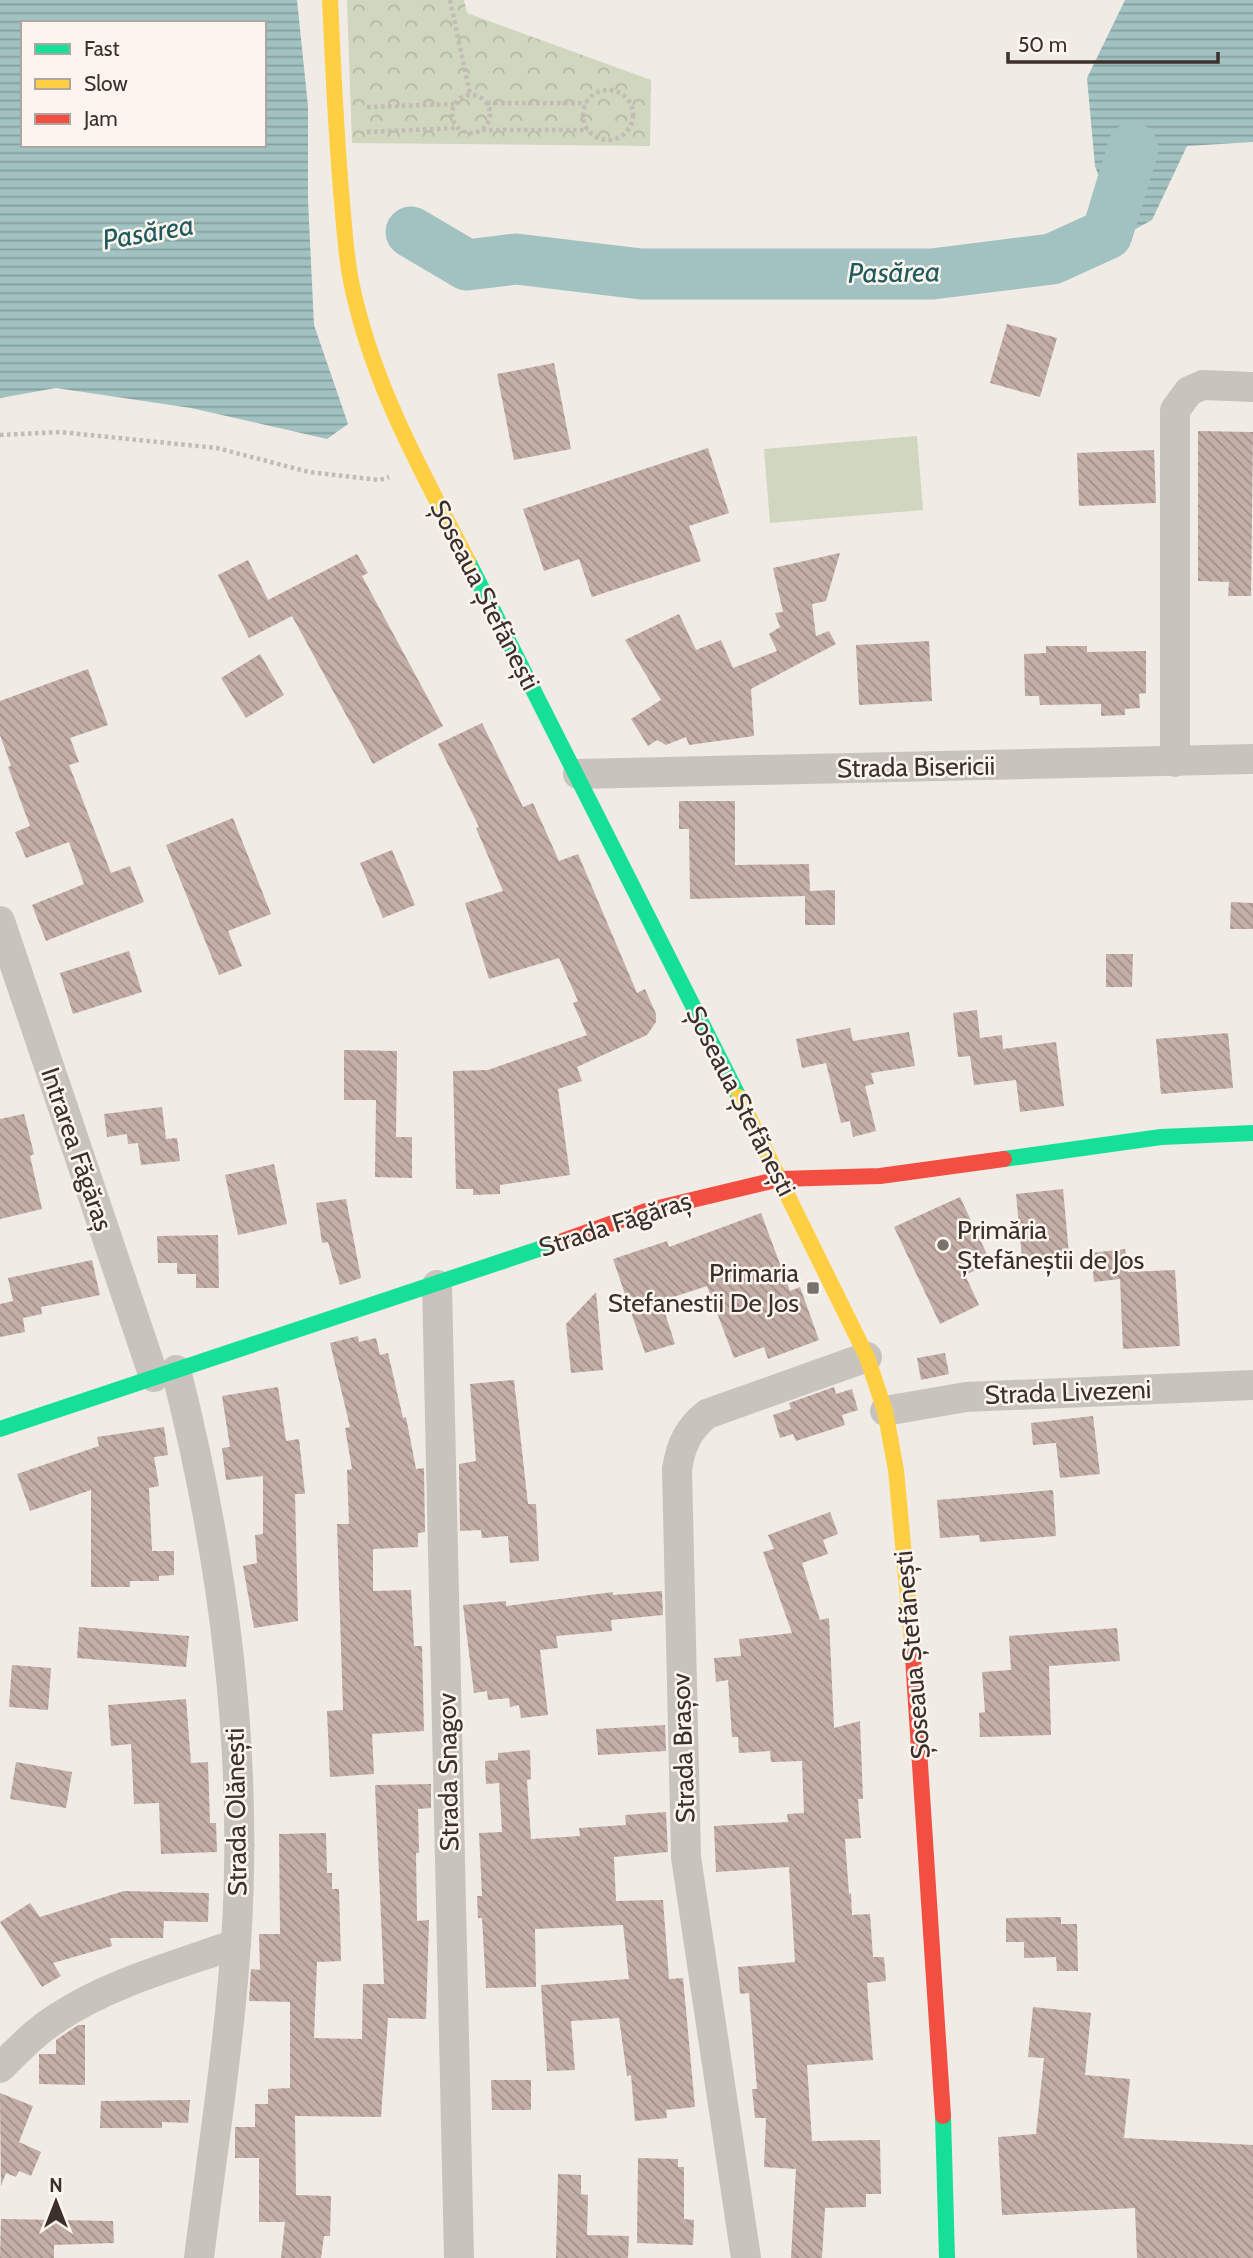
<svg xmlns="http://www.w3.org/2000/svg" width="1253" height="2258" viewBox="0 0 1253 2258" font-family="Cabin,sans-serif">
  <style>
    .park { fill: url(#park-crowns) }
    .pitch { fill: #d1d6bf }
    .water { fill: url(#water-rules); fill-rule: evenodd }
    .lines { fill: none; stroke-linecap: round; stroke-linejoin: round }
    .river { stroke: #a1c2c1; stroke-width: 51 }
    .building { fill: url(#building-back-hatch) }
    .path { stroke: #c2bbb6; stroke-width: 4.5; stroke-dasharray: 3.5 3.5; stroke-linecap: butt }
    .street { stroke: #c9c3be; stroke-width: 30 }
    .fast { stroke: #16e098; stroke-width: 16 }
    .slow { stroke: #ffcf43; stroke-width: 16 }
    .jam { stroke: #f24e42; stroke-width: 16 }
    .poi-dot { fill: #7a716c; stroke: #fbf5ee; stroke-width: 2.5 }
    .labels { text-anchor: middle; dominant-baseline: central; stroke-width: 5; stroke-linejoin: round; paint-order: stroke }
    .street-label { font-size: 26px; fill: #3b302b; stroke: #fbf5ee }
    .poi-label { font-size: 26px; fill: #3b302b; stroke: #fbf5ee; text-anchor: start }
    .water-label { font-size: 28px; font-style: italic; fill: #1f5a5e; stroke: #fbf5ee }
  </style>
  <defs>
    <pattern id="park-crowns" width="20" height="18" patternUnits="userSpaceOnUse" patternTransform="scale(1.75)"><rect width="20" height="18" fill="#d1d6bf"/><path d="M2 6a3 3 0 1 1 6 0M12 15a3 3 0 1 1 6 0" fill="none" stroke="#b4b8a4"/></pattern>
    <pattern id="water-rules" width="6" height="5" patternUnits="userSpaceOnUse" patternTransform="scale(1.75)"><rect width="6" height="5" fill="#a1c2c1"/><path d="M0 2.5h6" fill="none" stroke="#849e9d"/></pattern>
    <pattern id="building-back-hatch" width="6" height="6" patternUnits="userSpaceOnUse" patternTransform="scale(1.75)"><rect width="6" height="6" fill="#c3afa7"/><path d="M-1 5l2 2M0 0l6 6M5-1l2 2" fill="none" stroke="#a08f88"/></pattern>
  </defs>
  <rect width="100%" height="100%" fill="#f0ebe5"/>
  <polygon class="park" points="347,0 464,0 467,13 651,80 650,146 352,143"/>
  <polygon class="pitch" points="917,436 923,510 770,523 764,449"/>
  <g class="water">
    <path d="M0,0h297l11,106v94l6,125 34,99 -21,15 -136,-31 -135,-20 -56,10zM23,23h241v122h-241z"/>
    <polygon points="1125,0 1253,0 1253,142 1187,146 1152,220 1121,237 1095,166 1087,78"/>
  </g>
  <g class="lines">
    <polyline class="river" points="411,232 467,265 516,259 641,274 932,274 1052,259 1107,234 1133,148"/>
  </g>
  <g class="building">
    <polygon points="1007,324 1057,338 1040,397 990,383"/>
    <polygon points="554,363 571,449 514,460 497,374"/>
    <polygon points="1198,431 1253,432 1251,596 1228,596 1229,582 1198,581"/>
    <polygon points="708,448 729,513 689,526 701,561 592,597 579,559 544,571 523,509"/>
    <polygon points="1154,450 1156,503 1079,506 1077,453"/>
    <polygon points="840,553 826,601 812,604 816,636 829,631 836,644 751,689 754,736 689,745 686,737 666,745 657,740 648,746 631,719 661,700 625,640 679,614 696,650 721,640 733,668 777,651 769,634 780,627 775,613 783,612 773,568"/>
    <polygon points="357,554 368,573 362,576 443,726 373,764 292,616 249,638 218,575 248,560 268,600"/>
    <polygon points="929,641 932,701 859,705 856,645"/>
    <polygon points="1046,646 1087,646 1087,652 1146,651 1146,693 1139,694 1140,708 1125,709 1125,715 1101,716 1101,704 1040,705 1039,696 1025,696 1024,654 1046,653"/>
    <polygon points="260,654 284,695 246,718 221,678"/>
    <polygon points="88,669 108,725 70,738 79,762 69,765 111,873 130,866 144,902 46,941 32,905 84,884 69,842 26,858 15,832 30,826 8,767 11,766 0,735 0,701"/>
    <polygon points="482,723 523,807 533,803 559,861 578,854 637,993 645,989 656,1014 656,1022 647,1035 577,1067 582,1081 558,1089 570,1175 500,1185 500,1194 473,1195 473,1189 456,1189 453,1071 488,1070 587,1035 573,1003 578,1001 559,958 489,979 465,903 503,891 476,828 479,827 438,744"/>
    <polygon points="679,801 735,801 735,865 809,864 810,891 835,890 835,925 805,925 805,896 690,899 689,829 679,829"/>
    <polygon points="233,818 271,914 228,931 242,966 219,975 166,845"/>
    <polygon points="392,850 415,905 383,918 360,863"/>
    <polygon points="1231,902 1253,903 1253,929 1230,929"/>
    <polygon points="129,951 142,992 73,1014 60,973"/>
    <polygon points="1106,954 1133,954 1132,987 1106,987"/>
    <polygon points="977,1010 980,1038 1002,1035 1003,1049 1056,1042 1064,1106 1020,1112 1016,1080 974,1085 970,1056 958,1057 953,1013"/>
    <polygon points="850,1028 853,1041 909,1032 915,1066 871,1073 874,1084 865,1086 876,1131 853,1137 850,1121 841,1123 826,1063 802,1068 796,1039"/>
    <polygon points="1228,1033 1233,1088 1161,1094 1156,1039"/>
    <polygon points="344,1050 397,1051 396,1137 412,1137 412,1178 375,1177 376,1100 344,1100"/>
    <polygon points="162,1107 166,1139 177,1138 180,1161 141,1165 138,1143 128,1144 127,1134 107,1137 104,1114"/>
    <polygon points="24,1114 34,1154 30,1156 42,1209 0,1219 0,1119"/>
    <polygon points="274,1164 287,1224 238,1235 225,1175"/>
    <polygon points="1063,1189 1069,1254 1022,1258 1016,1194"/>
    <polygon points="960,1197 991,1263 965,1275 979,1305 940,1324 894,1227"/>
    <polygon points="346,1199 361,1278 340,1285 328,1242 322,1243 316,1203"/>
    <polygon points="761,1213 790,1291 800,1287 819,1340 768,1359 764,1347 734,1358 707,1286 661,1301 675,1344 645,1353 613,1259 667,1241 669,1247"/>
    <polygon points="218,1235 219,1288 196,1288 196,1274 177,1274 177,1263 158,1263 157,1236"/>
    <polygon points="1125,1249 1128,1272 1175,1270 1180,1346 1123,1349 1120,1279 1094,1282 1091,1253"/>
    <polygon points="92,1260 100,1295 41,1307 42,1314 23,1318 25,1332 0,1337 0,1304 13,1301 8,1278"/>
    <polygon points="596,1292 603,1370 571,1373 566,1324"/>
    <polygon points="358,1336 359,1342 376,1338 380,1355 388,1353 403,1418 406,1417 416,1469 424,1468 425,1532 418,1533 418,1547 373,1549 373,1591 411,1590 414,1646 422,1646 424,1731 372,1734 374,1774 330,1777 327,1711 343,1710 337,1524 349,1524 347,1470 352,1469 345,1428 350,1427 330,1343"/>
    <polygon points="945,1353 949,1374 921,1380 917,1358"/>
    <polygon points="514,1380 528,1504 536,1504 539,1561 510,1563 508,1536 482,1538 481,1530 460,1531 459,1464 476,1461 470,1384"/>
    <polygon points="278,1387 286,1441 299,1439 305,1494 295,1494 298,1621 254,1628 243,1566 257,1563 255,1535 263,1534 263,1476 226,1480 222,1448 230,1447 222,1396"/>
    <polygon points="834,1387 836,1394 852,1389 858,1410 842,1415 845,1425 796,1441 793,1434 780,1438 773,1415 791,1409 789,1403"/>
    <polygon points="1093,1416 1100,1474 1060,1478 1056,1443 1033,1445 1031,1423"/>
    <polygon points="164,1427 168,1455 154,1457 159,1486 149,1488 152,1551 174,1551 174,1575 159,1576 159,1581 130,1581 130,1587 91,1587 91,1490 30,1511 17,1474 99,1446 97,1437"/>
    <polygon points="1053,1490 1056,1536 980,1542 979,1535 940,1538 937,1500"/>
    <polygon points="830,1512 838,1534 823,1540 828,1554 802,1563 820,1620 829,1618 834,1728 860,1721 863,1799 858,1799 861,1838 845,1839 849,1894 851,1893 852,1915 870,1914 873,1957 884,1957 886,1981 867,1983 873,2060 807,2065 812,2141 880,2140 881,2194 866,2194 866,2207 825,2208 822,2258 791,2258 796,2169 764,2167 766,2118 755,2118 752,2089 757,2089 749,1993 740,1994 738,1967 795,1962 789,1867 716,1872 714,1826 788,1822 787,1814 804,1813 802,1761 771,1762 770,1751 739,1753 738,1737 732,1737 728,1680 716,1682 714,1658 741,1656 739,1639 792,1633 763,1552 774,1549 768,1535"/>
    <polygon points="662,1591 663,1615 611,1620 612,1631 556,1636 558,1648 540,1650 548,1715 521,1718 519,1705 510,1707 509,1698 488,1700 487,1691 474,1693 463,1605 506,1601 506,1606 613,1592 613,1595"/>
    <polygon points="79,1627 189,1636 186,1667 77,1658"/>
    <polygon points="1117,1628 1120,1661 1049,1666 1051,1735 980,1737 979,1713 985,1712 982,1672 1011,1670 1009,1636"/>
    <polygon points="12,1665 51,1668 48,1710 9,1707"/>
    <polygon points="186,1699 191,1763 208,1762 210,1823 216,1823 217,1852 161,1854 159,1803 134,1804 131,1744 111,1746 108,1705"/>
    <polygon points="665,1725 666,1751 598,1755 596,1729"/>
    <polygon points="530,1750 531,1779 527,1780 531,1839 580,1836 579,1828 626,1825 625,1815 666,1812 668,1852 614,1857 616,1901 663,1900 669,1979 683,1978 695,2107 666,2110 667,2118 635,2121 631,2075 627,2076 619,2018 571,2021 575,2070 547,2071 541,1985 629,1979 623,1925 535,1929 536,1987 486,1988 482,1918 478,1918 477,1896 482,1896 479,1833 502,1832 499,1783 486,1784 485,1761 498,1760 498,1753"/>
    <polygon points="16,1762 72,1772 66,1808 10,1799"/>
    <polygon points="431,1784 431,1808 418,1809 419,1853 416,1853 417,1921 429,1920 426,2019 388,2018 381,2117 295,2116 296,2195 331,2196 330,2236 324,2236 321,2258 281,2258 285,2222 259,2222 259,2158 235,2158 235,2127 255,2127 255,2104 268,2104 268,2089 290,2088 290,2002 249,2001 251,1969 260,1970 259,1934 280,1934 279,1834 326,1833 327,1873 332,1873 332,1889 339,1889 341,1961 317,1962 314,2038 362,2039 363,1984 384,1984 375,1785"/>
    <polygon points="124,1891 209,1893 208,1922 164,1921 163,1938 110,1938 112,1946 53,1963 61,1976 42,1987 0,1922 30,1903 40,1917"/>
    <polygon points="1061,1917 1061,1924 1077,1924 1078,1971 1057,1971 1056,1957 1024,1958 1024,1942 1006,1942 1006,1918"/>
    <polygon points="1033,2007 1091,2013 1085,2075 1130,2079 1124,2138 1253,2145 1253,2258 1137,2258 1135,2208 1002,2215 998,2137 1036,2134 1044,2058 1028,2057"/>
    <polygon points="78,2025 85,2025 85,2085 39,2084 39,2054 56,2054 56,2040"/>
    <polygon points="491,2080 531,2080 531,2110 492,2110"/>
    <polygon points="0,2093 33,2106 19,2142 41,2152 31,2176 19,2171 16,2177 6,2173 1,2186"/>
    <polygon points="190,2100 188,2123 162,2122 162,2128 100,2128 101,2101"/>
    <polygon points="638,2158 678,2159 678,2167 684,2167 684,2219 694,2220 693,2245 637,2243"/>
    <polygon points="558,2174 581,2175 581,2194 588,2195 587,2235 629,2236 628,2258 556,2258"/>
    <polygon points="1,2219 113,2221 114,2243 54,2245 54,2258 0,2258"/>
  </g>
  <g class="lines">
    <g class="path">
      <polyline points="450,0 470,94"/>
      <circle cx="608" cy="115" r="25"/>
      <circle cx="471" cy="114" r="19"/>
      <polyline points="487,103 586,103"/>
      <polyline points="367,107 454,104"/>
      <polyline points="482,130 588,130"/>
      <polyline points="367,132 457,128"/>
      <polyline points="0,435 60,432 217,448 309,472 379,480 389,477"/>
    </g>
    <g class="street">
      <polyline points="1175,762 1175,410 1189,391 1203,385 1253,387"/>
      <polyline points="578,774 1253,759"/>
      <polyline points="0,921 154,1377"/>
      <polyline points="437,1285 459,2258"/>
      <path d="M176,1370c47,186 73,380 60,572 -7,105 -24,211 -37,316"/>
      <polyline points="885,1411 966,1397 1253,1385"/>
      <path d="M0,2068c18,-18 35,-36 57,-50 52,-35 120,-53 179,-74"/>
      <path d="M746,2258l-60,-401 -9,-388c4,-24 11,-40 30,-55l160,-57"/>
    </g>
    <g class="fast">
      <polyline points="468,561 739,1097"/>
      <polyline points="1004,1159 1161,1137 1253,1133"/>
      <polyline points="0,1429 557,1243"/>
      <polyline points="943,2116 947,2258"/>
    </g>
    <g class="slow">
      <path d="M330,0c3,68 6,135 12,202 3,34 5,68 14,101 22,91 69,175 112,258"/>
      <polyline points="739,1097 867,1357 885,1411 896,1470 912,1642"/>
    </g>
    <g class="jam">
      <polyline points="557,1243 646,1211 780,1179 880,1176 1004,1159"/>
      <polyline points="912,1642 943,2116"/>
    </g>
  </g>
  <g class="poi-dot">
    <circle cx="943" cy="1245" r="7"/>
    <rect x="806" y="1281" width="14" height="14" rx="3.5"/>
  </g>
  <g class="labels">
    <g class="street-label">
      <text transform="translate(485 595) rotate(63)">Șoseaua Ștefănești</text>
      <text transform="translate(916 767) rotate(-1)">Strada Bisericii</text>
      <text transform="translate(741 1101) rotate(63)">Șoseaua Ștefănești</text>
      <text transform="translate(77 1149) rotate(71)">Intrarea Făgăraș</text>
      <text transform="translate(615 1224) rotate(-18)">Strada Făgăraș</text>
      <text transform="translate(1068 1392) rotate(-2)">Strada Livezeni</text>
      <text transform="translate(912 1655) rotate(-95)">Șoseaua Ștefănești</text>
      <text transform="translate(683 1748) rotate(-92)">Strada Brașov</text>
      <text transform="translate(448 1772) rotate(-91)">Strada Snagov</text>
      <text transform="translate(236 1812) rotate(-91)">Strada Olănești</text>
    </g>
    <g class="poi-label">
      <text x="957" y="1230">Primăria<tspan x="957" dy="30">Ștefăneștii de Jos</tspan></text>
      <text x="799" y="1273" text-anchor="end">Primaria<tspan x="799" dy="30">Stefanestii De Jos</tspan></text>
    </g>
    <g class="water-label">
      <text transform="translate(148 232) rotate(-10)">Pasărea</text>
      <text transform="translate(894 272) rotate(-1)">Pasărea</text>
    </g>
  </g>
  <rect x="21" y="21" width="245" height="126" fill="#fbf5ee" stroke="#aea6a0" stroke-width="2"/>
  <rect x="35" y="44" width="35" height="10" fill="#16e098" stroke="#aea6a0" stroke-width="2"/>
  <text x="84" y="56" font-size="21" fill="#3b302b">Fast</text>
  <rect x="35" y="79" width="35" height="10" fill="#ffcf43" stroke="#aea6a0" stroke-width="2"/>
  <text x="84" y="91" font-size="21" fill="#3b302b">Slow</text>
  <rect x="35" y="114" width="35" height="10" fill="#f24e42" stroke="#aea6a0" stroke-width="2"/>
  <text x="84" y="126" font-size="21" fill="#3b302b">Jam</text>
  <g transform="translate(56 2202)" stroke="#fbf5ee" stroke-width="5" paint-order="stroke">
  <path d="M0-5L12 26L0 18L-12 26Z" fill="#3b302b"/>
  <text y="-10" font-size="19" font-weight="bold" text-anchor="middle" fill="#3b302b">N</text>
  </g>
  <path d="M1008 52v10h210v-10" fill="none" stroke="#3b302b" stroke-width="3.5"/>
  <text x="1018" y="52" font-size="21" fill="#3b302b" stroke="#fbf5ee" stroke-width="5" paint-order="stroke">50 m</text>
</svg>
